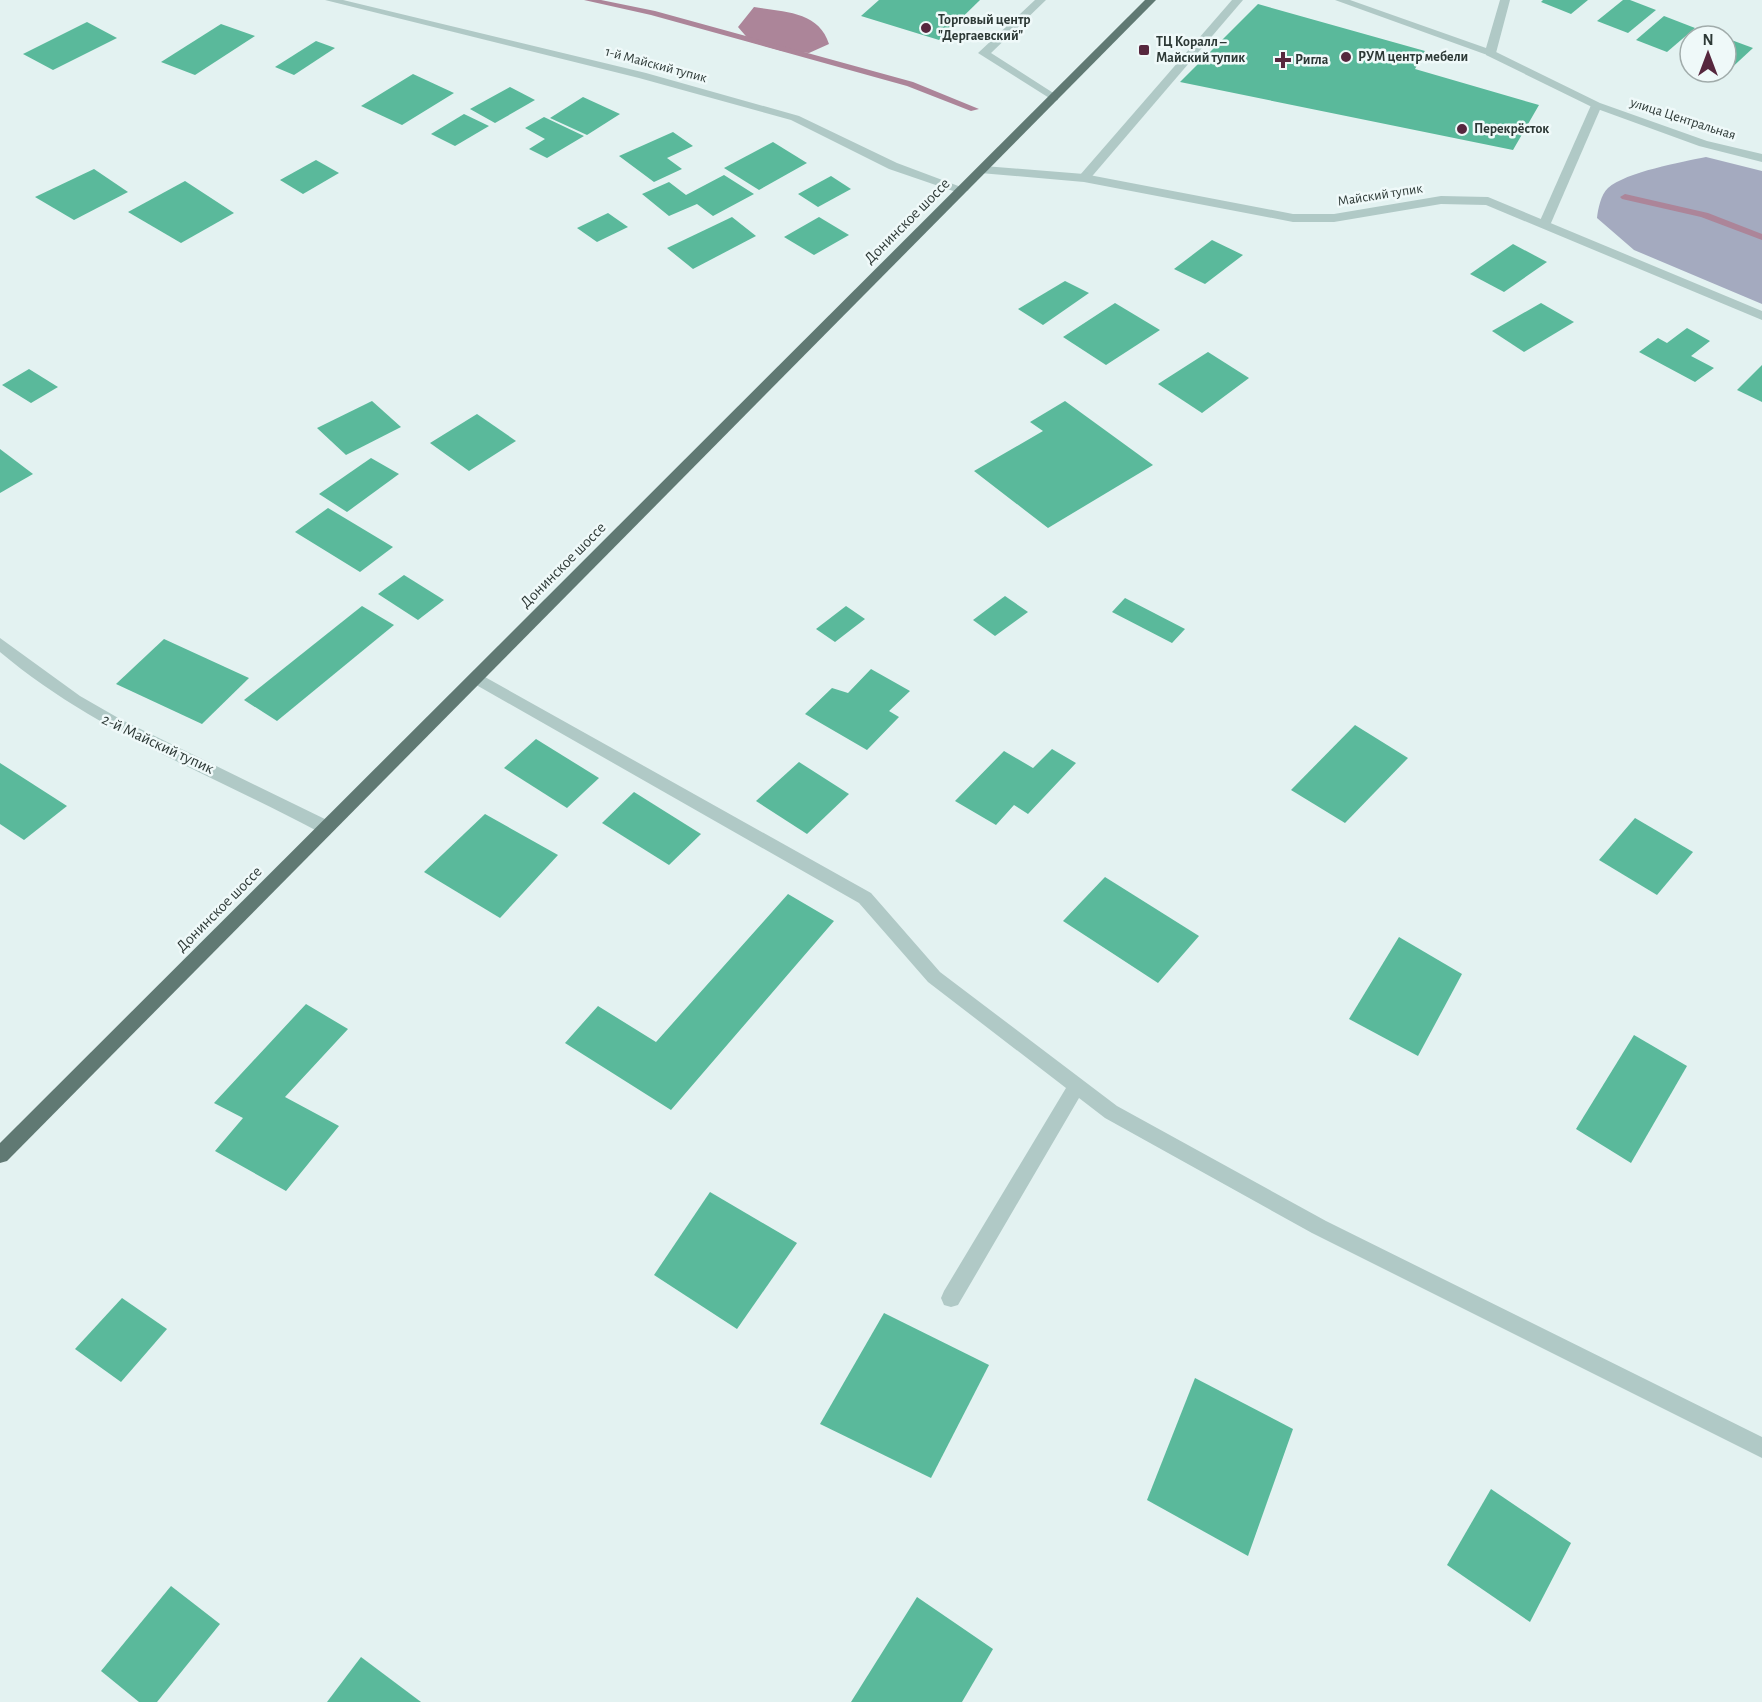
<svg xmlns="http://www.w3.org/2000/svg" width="1762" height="1702" viewBox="0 0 1762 1702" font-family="'Alegreya Sans',sans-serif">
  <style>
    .green { fill: #a4aabf }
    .water { fill: #ac8599 }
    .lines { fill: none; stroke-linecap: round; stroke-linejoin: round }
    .stream { fill: #ac8599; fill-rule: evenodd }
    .building { fill: #5ab99b }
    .service { fill: #b0c9c6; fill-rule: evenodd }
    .minor { fill: #b0c9c6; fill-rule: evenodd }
    .primary { fill: #607973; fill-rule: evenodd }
    .poi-dot { fill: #56273e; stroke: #eff9f9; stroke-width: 2 }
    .labels { text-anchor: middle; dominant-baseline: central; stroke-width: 5; stroke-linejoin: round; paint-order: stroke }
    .far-poi-label { font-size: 14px; font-weight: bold; fill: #2d3936; stroke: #eff9f9; text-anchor: start }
    .far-street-label { font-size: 14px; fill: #2d3936; stroke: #eff9f9 }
    .street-label { font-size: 16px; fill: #2d3936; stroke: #eff9f9 }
  </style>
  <rect width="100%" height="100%" fill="#e3f2f1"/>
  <path class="green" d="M1706,157l56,14v133l-128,-54 -37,-32c1,-9 4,-24 11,-30 18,-16 74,-26 98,-31z"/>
  <path class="water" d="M754,7c29,5 65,4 75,37l-20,9 -27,-2 -31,-9 -13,-15z"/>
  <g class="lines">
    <g class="stream">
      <polygon points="584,0 601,0 655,11 913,82 979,109 971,111 907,86 651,15"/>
      <polygon points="1625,194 1708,213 1762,234 1762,240 1701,217 1622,199 1620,197"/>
    </g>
  </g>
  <g class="building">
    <polygon points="879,0 980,0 939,40 861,16"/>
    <polygon points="1543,0 1588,0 1571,14 1541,2"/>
    <polygon points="1623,0 1630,0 1656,10 1628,33 1597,21"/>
    <polygon points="1258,4 1425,51 1415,69 1539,105 1513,150 1180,82"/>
    <polygon points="1664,16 1695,28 1667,52 1636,40"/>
    <polygon points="87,22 117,38 53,70 23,54"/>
    <polygon points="221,24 255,36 195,75 161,62"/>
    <polygon points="1726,38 1753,48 1726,73"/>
    <polygon points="316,41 335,48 294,75 275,67"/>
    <polygon points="413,74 454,93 402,125 361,106"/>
    <polygon points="510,87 535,100 495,123 470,109"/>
    <polygon points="583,97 620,114 587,135 550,118"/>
    <polygon points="464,114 489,126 455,146 431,134"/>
    <polygon points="544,117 584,136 547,158 529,149 545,139 525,128"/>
    <polygon points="673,132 693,146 667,158 682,169 654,182 619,156"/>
    <polygon points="773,142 807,163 759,190 724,168"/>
    <polygon points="316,160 339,173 303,194 280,180"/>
    <polygon points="94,169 128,192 74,220 35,197"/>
    <polygon points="724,175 754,194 713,216 697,204 669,216 642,194 669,182 686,195"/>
    <polygon points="831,176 851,189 818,207 798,194"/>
    <polygon points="185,181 234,213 181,243 128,212"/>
    <polygon points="608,213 628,227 597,242 577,228"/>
    <polygon points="732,217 756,236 693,269 667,248"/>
    <polygon points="819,217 849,235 814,255 784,237"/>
    <polygon points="1212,240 1243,255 1205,284 1174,269"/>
    <polygon points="1513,244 1547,262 1504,292 1470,274"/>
    <polygon points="1065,281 1089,293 1043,325 1018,309"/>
    <polygon points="1115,303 1160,330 1106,365 1063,337"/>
    <polygon points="1541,303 1574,322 1524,352 1492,331"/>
    <polygon points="1687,328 1710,341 1691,356 1714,368 1695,382 1639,352 1658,338 1667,343"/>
    <polygon points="1208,352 1249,378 1202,413 1158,384"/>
    <polygon points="1762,365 1762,402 1737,390"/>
    <polygon points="29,369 58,387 31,403 2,385"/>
    <polygon points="372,401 401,427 346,455 317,428"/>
    <polygon points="1065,401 1153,465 1048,528 974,471 1043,431 1030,422"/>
    <polygon points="477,414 516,441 469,471 430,443"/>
    <polygon points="0,449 33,474 0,493"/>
    <polygon points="371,458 399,474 347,512 319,494"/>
    <polygon points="328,508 393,547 360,572 295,532"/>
    <polygon points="404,575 444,600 418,620 378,594"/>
    <polygon points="1005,596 1028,612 995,636 973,620"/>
    <polygon points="1125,598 1185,629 1172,643 1112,612"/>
    <polygon points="362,606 394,625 277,721 244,700"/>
    <polygon points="846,606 865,619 835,642 816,629"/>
    <polygon points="164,639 249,678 202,724 116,684"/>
    <polygon points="871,669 910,691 889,711 899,717 867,750 805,714 832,688 848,693"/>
    <polygon points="1355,725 1408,758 1345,823 1291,790"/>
    <polygon points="536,739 599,778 567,808 504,768"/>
    <polygon points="1052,749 1076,763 1028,814 1014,805 996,825 955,801 1004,751 1033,768"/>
    <polygon points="799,762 849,794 807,834 756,801"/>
    <polygon points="0,763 67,806 24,840 0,824"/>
    <polygon points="634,792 701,834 669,865 602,823"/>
    <polygon points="485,814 558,855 500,918 424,872"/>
    <polygon points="1635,818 1693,852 1657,895 1599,860"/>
    <polygon points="1105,877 1199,936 1158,983 1063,921"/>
    <polygon points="788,894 834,921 671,1110 565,1043 598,1006 656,1042"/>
    <polygon points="1399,937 1462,974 1418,1056 1349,1019"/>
    <polygon points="306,1004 348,1029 285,1097 339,1126 286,1191 215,1151 243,1118 214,1103"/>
    <polygon points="1634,1035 1687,1066 1631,1163 1576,1129"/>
    <polygon points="710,1192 797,1243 737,1329 654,1275"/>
    <polygon points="122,1298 167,1329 121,1382 75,1349"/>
    <polygon points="884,1313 989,1365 931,1478 820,1424"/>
    <polygon points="1195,1378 1293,1429 1248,1556 1147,1500"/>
    <polygon points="1491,1489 1571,1543 1530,1622 1447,1565"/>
    <polygon points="171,1586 220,1624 157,1702 139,1702 101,1671"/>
    <polygon points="917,1597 993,1649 962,1702 851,1702"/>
    <polygon points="361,1657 421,1702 327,1702"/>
  </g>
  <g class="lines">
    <g class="service">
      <polygon points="1035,0 1046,0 991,53 1058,96 1058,100 1054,101 978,53"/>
      <polygon points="1232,0 1243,0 1088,181 1080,181 1080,175"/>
      <polygon points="1335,0 1350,0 1486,48 1500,0 1510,0 1496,53 1490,56"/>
      <polygon points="1592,103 1602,105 1551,223 1545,227 1541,226 1539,223"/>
    </g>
    <g class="minor">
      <polygon points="325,0 343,0 646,73 799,116 897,163 969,190 959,193 889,169 791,120 639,78"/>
      <polygon points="1486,51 1494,51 1600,103 1707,141 1762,154 1762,162 1699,146 1592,107 1486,55"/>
      <polygon points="984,166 1084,174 1293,214 1334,214 1441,196 1488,197 1762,311 1762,320 1486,205 1441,204 1334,222 1293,222 1084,182 980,173 980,167"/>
      <path d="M0,638l80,58 40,23 211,103 2,5 -2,5h-12c-108,-58 -224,-100 -319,-180z"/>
      <polygon points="476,672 871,893 940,972 1117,1106 1326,1221 1762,1437 1762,1458 1312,1233 1105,1118 1079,1098 958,1305 951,1307 944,1305 941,1298 944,1291 1066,1088 928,982 859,903 471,682 468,678"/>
    </g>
    <polygon class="primary" points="1145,0 1156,0 7,1161 0,1163 0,1143"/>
  </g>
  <g class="poi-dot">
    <circle cx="926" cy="28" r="6"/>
    <rect x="1138" y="44" width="12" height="12" rx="3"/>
    <circle cx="1346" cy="57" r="6"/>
    <path d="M1280 51h6v6h6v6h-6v6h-6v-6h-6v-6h6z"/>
    <circle cx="1462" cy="129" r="6"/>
  </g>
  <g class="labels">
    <g class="far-poi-label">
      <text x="938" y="20">Торговый центр<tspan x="938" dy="16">"Дергаевский"</tspan></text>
      <text x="1156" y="42">ТЦ Коралл –<tspan x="1156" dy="16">Майский тупик</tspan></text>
      <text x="1358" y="57">РУМ центр мебели</text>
      <text x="1295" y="60">Ригла</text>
      <text x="1474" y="129">Перекрёсток</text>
    </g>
    <g class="far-street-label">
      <text transform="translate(656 65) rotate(15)">1-й Майский тупик</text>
      <text transform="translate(1683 119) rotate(18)">улица Центральная</text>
      <text transform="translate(1380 195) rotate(-9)">Майский тупик</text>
    </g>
    <g class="street-label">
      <text transform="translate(907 221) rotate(-45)">Донинское шоссе</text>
      <text transform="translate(563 565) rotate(-45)">Донинское шоссе</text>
      <text transform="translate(158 744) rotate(25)">2-й Майский тупик</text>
      <text transform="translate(219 909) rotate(-45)">Донинское шоссе</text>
    </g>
  </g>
  <g transform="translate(1708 54)"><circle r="28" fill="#eff9f9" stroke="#a1acab" stroke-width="1.5"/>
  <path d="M0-4.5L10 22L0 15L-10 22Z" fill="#56273e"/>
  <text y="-9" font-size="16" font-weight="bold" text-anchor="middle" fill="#2d3936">N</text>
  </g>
</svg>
